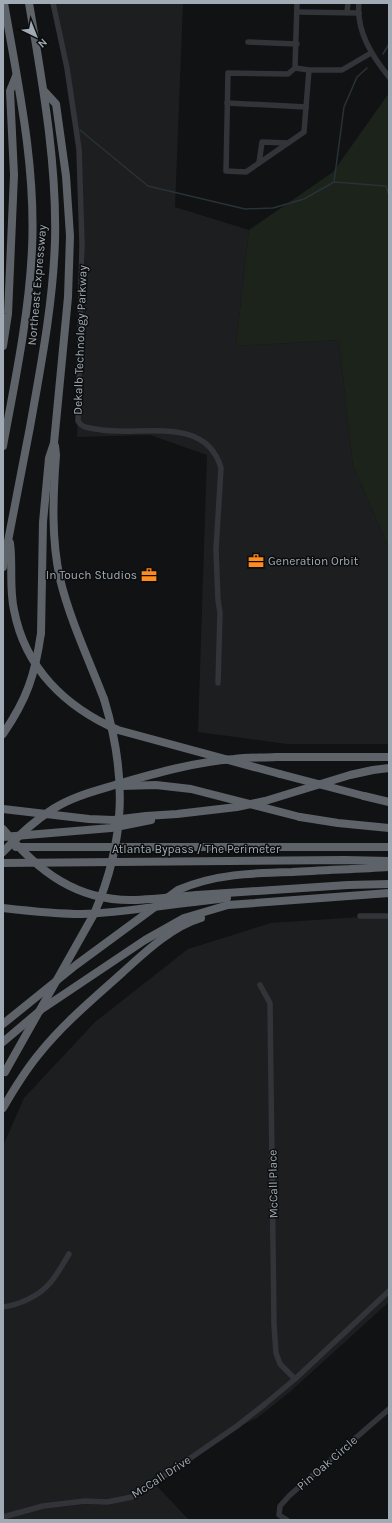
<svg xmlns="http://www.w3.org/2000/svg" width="392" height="1523" viewBox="0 0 392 1523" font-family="Karla,sans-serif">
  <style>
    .built { fill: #1d1e20 }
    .green { fill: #1c231b }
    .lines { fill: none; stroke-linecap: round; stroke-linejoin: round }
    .stream { stroke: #273338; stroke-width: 1.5 }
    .minor { stroke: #323439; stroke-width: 5.5 }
    .highway { stroke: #5e636a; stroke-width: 8 }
    .highway-bridge { stroke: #5e636a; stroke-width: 8 }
    .labels { text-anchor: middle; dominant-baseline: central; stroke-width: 3; stroke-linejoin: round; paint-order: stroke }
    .street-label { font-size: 12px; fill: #a1abb5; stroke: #0c0d0e }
    .poi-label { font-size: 12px; fill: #a1abb5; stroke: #0c0d0e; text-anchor: start }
  </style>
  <rect width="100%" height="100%" fill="#111213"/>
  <g class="built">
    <polygon points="54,3 183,3 175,207 249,230 236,346 339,340 353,466 389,548 389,744 287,744 198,732 207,455 150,435 77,437 86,274 80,180 70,81"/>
    <polygon points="389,915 389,1302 291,1391 257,1418 227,1432 156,1485 189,1520 3,1520 3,1146 24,1098 95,1022 188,949 271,923"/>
  </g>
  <polygon class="green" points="389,93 389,548 353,466 339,340 236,346 249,230 333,172"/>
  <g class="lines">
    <g class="stream">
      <polyline points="383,54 389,44"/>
      <polyline points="80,130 148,186 245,209 273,208 304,199 334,182 386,186 389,196"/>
      <polyline points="334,182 344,107 357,77 367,68"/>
    </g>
    <g class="minor">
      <path d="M53,3l14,65 12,81 3,96 -4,176c4,7 11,7 18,8 42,9 109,-16 125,39l-5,82 2,50 2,13 -2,70"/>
      <path d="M359,3c-3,28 13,53 30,74"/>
      <polyline points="297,12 359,13"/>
      <polyline points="347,12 348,3"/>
      <polyline points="248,42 297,44"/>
      <polyline points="295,68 297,3"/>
      <polyline points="309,70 304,132 246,172 226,171 228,73 288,74 295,68 309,70 342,70 371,53"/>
      <polyline points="227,103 306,107"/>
      <polyline points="259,163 262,142 288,143"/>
      <polyline points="360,916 389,916"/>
      <polyline points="260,985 270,1003 274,1325 276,1353 280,1364 295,1379"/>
      <path d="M3,1307c16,-2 36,-11 47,-24 7,-8 13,-19 19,-29"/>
      <polyline points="3,1517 43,1506 85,1501 107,1502 132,1497 163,1477 237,1426 265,1404 295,1379 389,1291"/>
      <polyline points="287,1520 279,1515 280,1506 290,1495 389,1409"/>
    </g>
    <g class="highway">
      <polyline points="3,346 8,314 14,175 10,91 16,76"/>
      <path d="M3,446c12,-65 26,-131 29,-197 4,-83 -14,-165 -28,-246"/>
      <path d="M55,446l1,9c-3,41 -5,83 4,124 10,41 29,81 44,120"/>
      <path d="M10,543c3,22 -1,45 4,67 11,58 51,97 104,120l162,44"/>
      <path d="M3,567c9,-47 18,-93 27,-140 11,-62 23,-123 25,-186 2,-80 -13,-160 -26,-238"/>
      <polyline points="41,633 43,522 49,458 54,443 68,297 70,236 66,176 56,104 44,91"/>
      <polyline points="276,757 389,757"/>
      <polyline points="364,796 389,802"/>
      <polyline points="3,809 89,819 113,820 146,816 177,814 237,807 265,801 350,775 373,770 389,768"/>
      <polyline points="300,817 338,823 389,828"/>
      <polyline points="3,837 111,828 151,820"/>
      <polyline points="16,847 389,847"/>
      <polyline points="3,863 345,860 389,861"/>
      <polyline points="197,895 348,885 389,884"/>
      <polyline points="194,902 227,898"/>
      <path d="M3,1024l73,-59 102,-75c36,-16 75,-17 114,-18 32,-2 65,-3 97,-5"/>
      <polyline points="3,1042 42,1009 145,940 184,918 228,905 389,893"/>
      <path d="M3,1108c11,-19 22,-37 36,-54 24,-30 54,-55 83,-81 22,-20 49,-46 79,-55"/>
    </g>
    <g class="highway-bridge">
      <path d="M3,734c24,-35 32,-59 38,-101"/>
      <polyline points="280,774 364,796"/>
      <polyline points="121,786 156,785 191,789 300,817"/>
      <path d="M3,829c35,42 74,73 133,71 20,-1 40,-3 61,-5"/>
      <path d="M3,852c15,-16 31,-31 50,-43 20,-13 43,-18 65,-25 38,-11 77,-22 116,-25 14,-2 28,-1 42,-2"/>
      <path d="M3,908c26,3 52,6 79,6 37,-1 75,-8 112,-12"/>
      <path d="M5,1072l89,-158c32,-74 33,-139 10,-215"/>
    </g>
  </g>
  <defs>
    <symbol id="office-bare" viewBox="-9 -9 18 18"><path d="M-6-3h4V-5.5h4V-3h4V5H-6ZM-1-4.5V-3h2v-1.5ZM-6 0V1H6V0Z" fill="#ff8b1e" stroke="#0c0d0e" stroke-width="2.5" paint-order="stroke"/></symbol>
  </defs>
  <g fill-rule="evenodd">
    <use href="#office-bare" x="245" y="550" width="22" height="22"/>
    <use href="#office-bare" x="138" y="564" width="22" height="22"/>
  </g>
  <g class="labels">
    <g class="street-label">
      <text transform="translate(37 285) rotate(-85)">Northeast Expressway</text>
      <text transform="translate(80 340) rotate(-88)">Dekalb Technology Parkway</text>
      <text x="196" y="849">Atlanta Bypass / The Perimeter</text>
      <text transform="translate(273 1184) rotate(-91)">McCall Place</text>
      <text transform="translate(327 1463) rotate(-41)">Pin Oak Circle</text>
      <text transform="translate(161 1477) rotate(-33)">McCall Drive</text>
    </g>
    <g class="poi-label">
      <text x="268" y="561">Generation Orbit</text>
      <text x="137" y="575" text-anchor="end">In Touch Studios</text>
    </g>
  </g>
  <rect width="392" height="1523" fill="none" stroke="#a1abb5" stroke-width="8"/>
  <g transform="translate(36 36) rotate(137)" stroke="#0c0d0e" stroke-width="3" paint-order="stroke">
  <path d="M0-3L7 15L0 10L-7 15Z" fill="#a1abb5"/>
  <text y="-6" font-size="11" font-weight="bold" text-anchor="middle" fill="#a1abb5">N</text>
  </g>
</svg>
